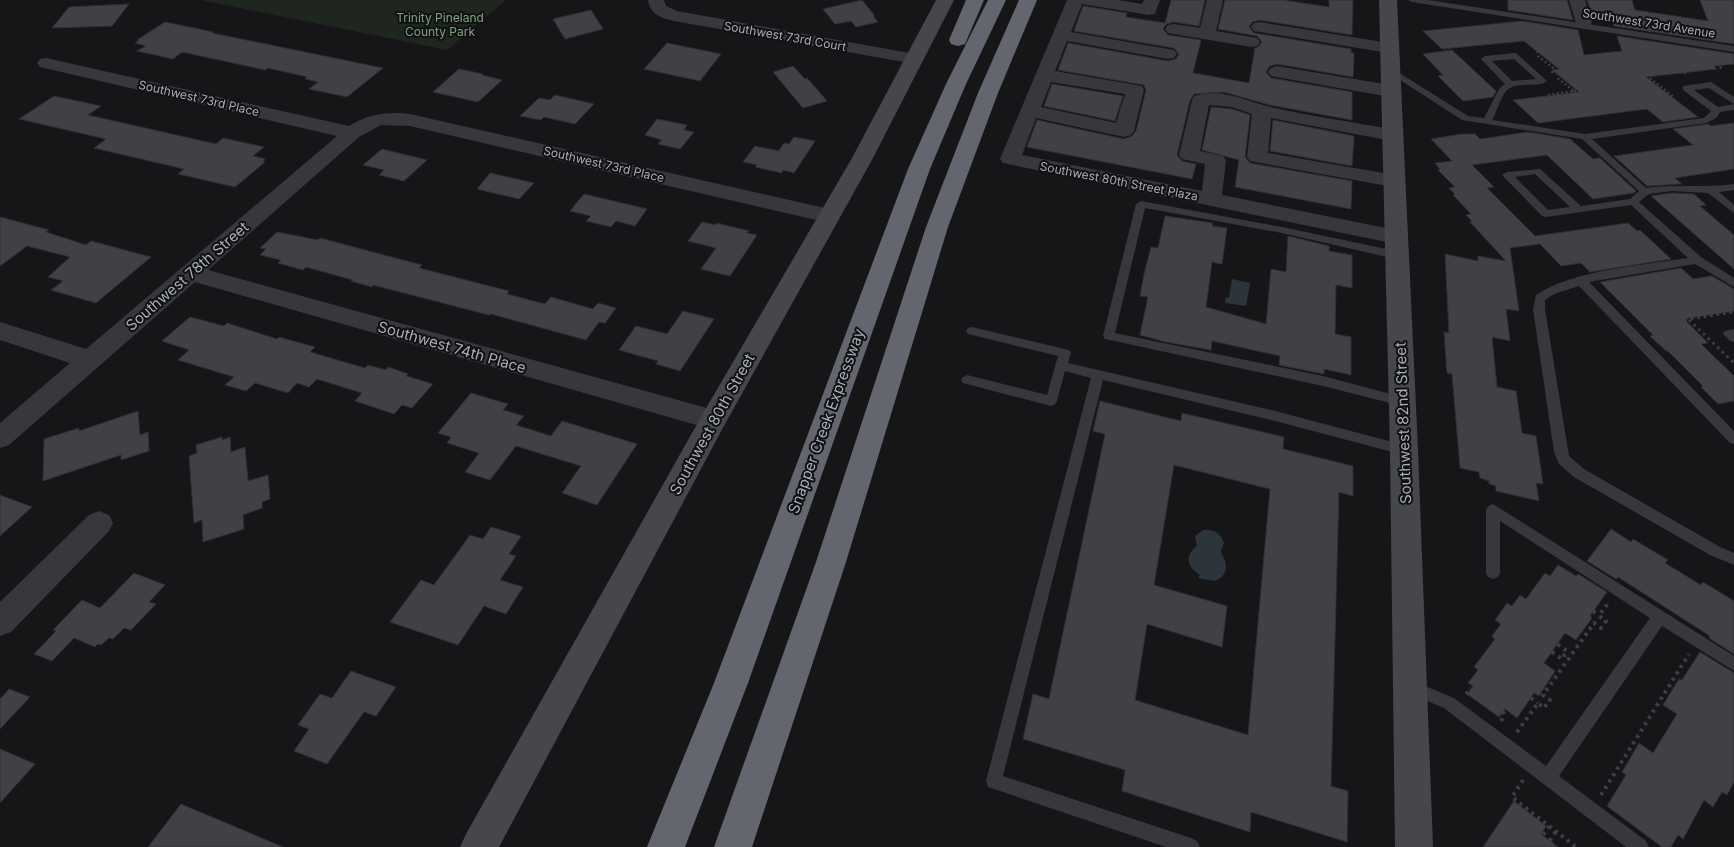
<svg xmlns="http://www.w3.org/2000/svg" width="1734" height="847" viewBox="0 0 1734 847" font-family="Inter,sans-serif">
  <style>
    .green { fill: #1e261f }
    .water { fill: #2c353c }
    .building { fill: #404145; stroke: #303034; fill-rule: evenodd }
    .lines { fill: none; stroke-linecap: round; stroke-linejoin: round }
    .path-far2 { stroke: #3d3f44; stroke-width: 2.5; stroke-dasharray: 2 2.5; stroke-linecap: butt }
    .path-far1 { stroke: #3d3f44; stroke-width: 3; stroke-dasharray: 2.5 4; stroke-linecap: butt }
    .path { stroke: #3d3f44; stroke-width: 4; stroke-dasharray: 3 4.5; stroke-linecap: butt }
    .lane { fill: #37383d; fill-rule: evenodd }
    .street { fill: #37383d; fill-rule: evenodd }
    .secondary { fill: #45474d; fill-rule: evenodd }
    .highway { fill: #63666e; fill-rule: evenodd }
    .labels { text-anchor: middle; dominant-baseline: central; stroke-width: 4; stroke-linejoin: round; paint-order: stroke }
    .far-park-label { font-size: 12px; fill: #7fa381; stroke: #111113 }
    .far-street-label { font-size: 12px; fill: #a8adb8; stroke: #111113 }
    .street-label { font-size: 15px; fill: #a8adb8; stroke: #111113 }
  </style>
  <rect width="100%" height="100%" fill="#161618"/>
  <polygon class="green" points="201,0 506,0 447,50"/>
  <g class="water">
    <polygon points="1232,279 1250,283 1246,306 1225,303 1226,297 1229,298"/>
    <path d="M1203,530c10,-1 18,3 21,13l-3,9c7,12 8,23 -6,29l-17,-3 2,-3c-13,-8 -16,-19 -3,-29l-2,-10z"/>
  </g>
  <g class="building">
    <polygon points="862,0 875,16 873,16 878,22 856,27 851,21 835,24 823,9"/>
    <polygon points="1171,0 1205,0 1199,26 1174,22 1166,24 1163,29 1168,35 1201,40 1193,73 1249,83 1255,48 1258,47 1262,42 1257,36 1218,29 1225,0 1283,0 1329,7 1329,0 1353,0 1352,35 1260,20 1252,22 1249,27 1254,33 1351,49 1351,53 1354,53 1353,77 1277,64 1270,66 1266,72 1271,78 1352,92 1352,120 1270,105 1224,92 1194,94 1190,100 1177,155 1182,161 1196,164 1192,179 1027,147 1037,120 1124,139 1132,136 1136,131 1146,90 1144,85 1058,70 1068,43 1168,61 1176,59 1179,54 1174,48 1074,31 1083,6 1127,13 1126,17 1165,23"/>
    <polygon points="1508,0 1567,0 1573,20 1508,10"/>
    <polygon points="1587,0 1632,0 1635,10 1708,21 1700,0 1734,0 1734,44 1614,26 1612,18 1592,14"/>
    <polygon points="129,4 112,26 52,28 69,7"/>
    <polygon points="591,10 603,29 565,39 553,19"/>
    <polygon points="1522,21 1578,30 1584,55 1622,51 1617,36 1734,54 1734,64 1714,66 1717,69 1646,77 1698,117 1663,122 1647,109 1538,123 1513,100 1579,92 1552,70 1559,69 1524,41 1442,49 1423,31"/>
    <polygon points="165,22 213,32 212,33 383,68 347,97 309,89 318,82 305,79 307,77 268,68 265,70 182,52 173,59 137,51 146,46 135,43 138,41 137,40"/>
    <polygon points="667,43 721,54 700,81 644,69"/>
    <polygon points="1452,50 1496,91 1493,97 1463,101 1438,76 1443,75 1423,54"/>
    <polygon points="793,66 805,79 807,78 827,101 803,108 773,72"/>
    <polygon points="459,69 483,74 482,75 502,80 478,102 433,92"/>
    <polygon points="1052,84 1123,96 1115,121 1044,106"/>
    <polygon points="555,95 594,104 575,124 544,117 541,120 520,116 539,98 550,100"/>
    <polygon points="54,96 101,106 88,115 216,144 223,138 264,147 253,156 265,159 263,161 265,162 235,187 178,174 184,169 94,148 106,139 19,119"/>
    <polygon points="1211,107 1232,109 1250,115 1245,157 1250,163 1352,181 1351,209 1235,187 1239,160 1202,150"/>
    <polygon points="657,119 687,125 684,130 694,132 680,149 658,144 662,140 645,135"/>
    <polygon points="1273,120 1354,136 1352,166 1270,151"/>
    <polygon points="1734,123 1734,169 1675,178 1682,184 1647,186 1614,156 1693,145 1673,129 1708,124 1710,126"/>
    <polygon points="1528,132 1570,139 1593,159 1600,158 1636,191 1634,193 1593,199 1547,155 1472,165 1494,187 1487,188 1535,236 1628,223 1637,231 1640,230 1671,259 1590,272 1581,263 1561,266 1540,244 1510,248 1519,311 1506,309 1510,341 1492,337 1497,387 1516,391 1522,433 1536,436 1543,484 1536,483 1539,501 1496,491 1496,486 1489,484 1489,481 1480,478 1479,472 1460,468 1452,374 1447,373 1444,332 1449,333 1445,254 1478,261 1478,256 1506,261 1470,222 1472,221 1466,215 1471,214 1453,195 1455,194 1449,188 1455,187 1438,170 1440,169 1435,163 1452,161 1431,139 1462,134 1475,134 1480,139"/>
    <polygon points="794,137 815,141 794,173 783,170 782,173 755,167 757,165 743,162 755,146 779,151 784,143 789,144"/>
    <polygon points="382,149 427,160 404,181 379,175 384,170 363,165"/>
    <polygon points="490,173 534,183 519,199 477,189"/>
    <polygon points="1672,193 1694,194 1706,205 1700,206 1734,235 1734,269 1651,196"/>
    <polygon points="584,194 647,209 635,226 616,221 611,227 586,221 591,216 570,211"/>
    <polygon points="1165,216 1213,223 1212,226 1227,228 1222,264 1212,262 1206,307 1266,324 1271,269 1286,272 1288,236 1329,246 1329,251 1352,255 1352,288 1336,285 1335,334 1351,337 1351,375 1324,369 1324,374 1279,365 1280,356 1212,341 1211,350 1166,342 1140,335 1148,297 1140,296 1144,274 1151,247 1158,248"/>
    <polygon points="0,217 49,230 46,232 86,245 91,241 151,257 96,303 51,290 63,281 48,277 70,257 27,246 0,266"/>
    <polygon points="702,222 716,225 717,223 749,231 747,233 757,235 730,276 701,269 716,248 688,241"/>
    <polygon points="277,232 318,240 320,238 380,254 422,265 419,268 509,291 507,294 545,304 551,297 593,309 598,303 616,308 605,323 599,322 586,340 491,314 489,315 373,285 372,287 351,281 353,280 306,267 303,270 278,263 281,260 260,255 266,249 260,248"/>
    <polygon points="1681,268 1693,279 1712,276 1734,289 1734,311 1684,319 1708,343 1701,344 1734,376 1734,401 1718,404 1701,387 1703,386 1668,351 1666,351 1650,336 1653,335 1600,282"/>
    <polygon points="683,311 714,319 680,371 656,364 658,361 619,350 636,326 667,334"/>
    <polygon points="190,317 224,326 227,323 277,339 279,337 315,347 310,352 365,368 368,365 386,370 388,367 408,374 406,376 433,384 412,408 402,405 394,414 355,401 362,393 317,379 309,387 297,383 288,393 255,383 246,391 225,385 234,377 178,360 189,350 162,341"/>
    <polygon points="471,393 508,404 503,410 524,416 516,425 551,436 562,421 637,444 597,505 562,493 581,466 516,446 490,480 465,472 479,453 447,443 451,437 438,433"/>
    <path d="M1100,401l81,20 1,-8 102,24 -1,12 70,17v30l-14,-4 -8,294 17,5 -1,51 -96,-30 -1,20 -128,-41 3,-21 -102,-31 10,-45 16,5 56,-265 -12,-3zM1174,465l96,24 -22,246 -113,-35 12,-76 75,23 5,-41 -73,-21z"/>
    <polygon points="138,411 140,435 148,432 149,451 121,460 121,455 43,481 44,439 79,428 79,431"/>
    <polygon points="222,437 222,440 230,437 231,452 245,447 248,481 268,475 270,499 262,502 262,508 243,515 244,529 203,542 202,520 194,523 189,456 197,453 196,445"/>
    <polygon points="0,495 32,507 0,536"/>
    <polygon points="491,527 521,536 509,554 516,556 500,580 523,587 506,614 484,606 458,645 390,622 421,580 434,585 470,535 483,539"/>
    <polygon points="1611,529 1631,542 1633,539 1668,560 1665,563 1701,585 1703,582 1734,601 1734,654 1709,638 1710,636 1618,577 1616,579 1587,561"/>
    <polygon points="1558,565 1576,576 1578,574 1607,592 1590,616 1592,618 1576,640 1565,633 1544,663 1555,671 1539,696 1534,693 1517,718 1505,709 1499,717 1467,694 1473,686 1468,683 1478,670 1474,667 1495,639 1492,636 1501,624 1495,620 1507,603 1512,606 1520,595 1526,599 1545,573 1550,576"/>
    <polygon points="134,573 165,585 149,602 156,604 131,630 124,628 113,639 109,638 101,645 98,644 95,647 74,638 52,661 34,654 56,631 53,630 82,600 100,608"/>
    <polygon points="1700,652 1734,673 1734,782 1727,795 1722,792 1713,807 1704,800 1683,839 1678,835 1671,847 1662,847 1607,806 1626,775 1622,772 1639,743 1653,753 1677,714 1663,705 1679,679 1682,680"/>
    <polygon points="351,671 396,687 376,716 364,712 327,764 294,751 309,729 298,725 320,694 332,698"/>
    <polygon points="9,689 30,697 0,729 0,699"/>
    <polygon points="0,749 35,764 0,803"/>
    <polygon points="1514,801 1546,826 1541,834 1558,847 1483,847"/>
    <polygon points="181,804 283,847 148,847"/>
  </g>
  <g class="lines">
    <g class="path-far2">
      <polyline points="1525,32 1519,35 1537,50 1538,56 1553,68 1552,73"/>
      <polyline points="1714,61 1721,67 1718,70"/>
      <polyline points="1648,74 1651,79 1675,98"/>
      <polyline points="1574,91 1587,94 1611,90 1611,85 1604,76 1606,75 1632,72 1648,74 1677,71 1688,74"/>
      <polyline points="1548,95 1574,91 1556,77"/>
    </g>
    <g class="path-far1">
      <polyline points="1689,320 1734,363"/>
      <polyline points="1646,326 1734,312"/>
    </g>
    <g class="path">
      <polyline points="1593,611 1599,616"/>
      <polyline points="1552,652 1562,659 1567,651 1557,644"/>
      <polyline points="1466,694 1471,689"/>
      <polyline points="1531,698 1538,703"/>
      <polyline points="1501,721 1504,716 1503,711"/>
      <polyline points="1517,732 1538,703 1544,708 1550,700 1543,695 1594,623 1601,628 1606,621 1599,616 1609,602"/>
      <polyline points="1523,780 1512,797 1576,847"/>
      <polyline points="1601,795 1689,654"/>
      <polyline points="1535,847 1549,826"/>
      <polyline points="1546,847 1556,831"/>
    </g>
    <g class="lane">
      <polygon points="1408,0 1428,0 1734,46 1734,52 1412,2"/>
      <path d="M1516,53l31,28c-10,8 -31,-1 -41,10 -6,8 -9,20 -14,29l93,14 119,-16 7,-7 -28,-21v-4l28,-4 23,15v7l-25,-16 -15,2 24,17 16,-3v6l-14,2 -4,6 -10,5 -114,16 54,49c30,-4 59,0 88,-4v6l-15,2 15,13v8l-26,-20 -36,-2 -23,3 -10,8 62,55 33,21v9l-39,-23 -106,18 145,149v13l-4,-1 -151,-157 -25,8 -9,6v9l24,147 15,13 136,78 14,6v12l-24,-10 -136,-78 -15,-13 -5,-12 -21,-143 3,-14c37,-25 108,-30 152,-37l-57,-53 -85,12 -4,-1 -40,-41 5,-3 33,-3 41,37 49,-7 9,-8 -57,-52 -120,-19 -76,-49 7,-2 75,47 16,2 15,-29 6,-5 -24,-25 4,-3zM1514,59l22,20 -24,2 -20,-20zM1535,174l35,33 -22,3 -33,-33z"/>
      <polygon points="1141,201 1282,227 1396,251 1401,255 1396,259 1282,233 1145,208 1115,333 1323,376 1406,398 1408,401 1406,404 1402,406 1323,386 1105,339 1103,336 1136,204"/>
      <polygon points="972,327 1069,350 1071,353 1068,363 1275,411 1404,445 1409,446 1410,450 1409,454 1404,455 1275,421 1103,380 1003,776 1191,838 1197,841 1200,847 1166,847 988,787 986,781 1091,378 1065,371 1057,401 1055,404 1051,406 963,383 961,380 963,377 967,375 1047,395 1058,356 968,334 966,331 968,328"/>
      <polygon points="1734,329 1734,342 1730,341 1723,334 1725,331"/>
      <polygon points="1493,504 1734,656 1734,671 1662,626 1559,776 1646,841 1649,847 1626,847 1444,708 1408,693 1405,688 1408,683 1413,681 1454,698 1546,766 1650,618 1500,521 1500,573 1498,577 1493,579 1488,577 1486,573 1486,510 1488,506"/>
    </g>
    <g class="street">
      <path d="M648,0h16l2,6 11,5 238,43 6,1 3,4 -3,4 -6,1 -241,-43c-13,-3 -24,-7 -26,-21z"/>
      <path d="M1067,0h51l24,4 2,-4h16l-5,14 -6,1 -67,-11 -11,28 97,17 6,1 3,4 -3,4 -6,1 -101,-18 -12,30 87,15 2,4 -10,41 -3,4 -7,2 -88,-19 -14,37 180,36 3,-27 -23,-5 -3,-4 13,-55 2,-4c30,-8 48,4 76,11 40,9 81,15 122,22l7,2 3,4 -3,4 -7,2 -121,-23 -3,35 132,23 3,5 -3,5 -7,1 -143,-26 -3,-4 5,-43 -20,-7 -23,-2 -9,46 23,5 3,4 -4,35 174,35 8,2 3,5 -3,5 -8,2 -393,-81 -3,-4zM1051,82l74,12 -9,29 -75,-16z"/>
      <polygon points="1207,0 1223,0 1216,31 1257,38 1260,42 1257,46 1251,47 1168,33 1165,29 1168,25 1174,24 1200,28"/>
      <polygon points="1569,0 1585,0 1592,22 1589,26 1583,27 1577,26"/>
      <polygon points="1260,22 1389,43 1395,44 1398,48 1395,52 1389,53 1254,31 1251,27 1254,23"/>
      <path d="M46,58l303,68c18,-12 39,-15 61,-12l419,95 8,2 3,5 -3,5 -8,2 -419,-97 -29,-1 -22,12 -151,133 506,140 9,3 4,7 -4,7 -9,3 -519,-148 -186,163 -9,3v-25l70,-60 -70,-23v-18l86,27 251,-213 -297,-69 -3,-4 3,-4z"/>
      <polygon points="1277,66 1390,85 1397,87 1399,91 1397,95 1390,97 1271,76 1268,72 1271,68"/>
      <polygon points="99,511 109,515 113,523 109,531 11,632 0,636 0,602 89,515"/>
    </g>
    <g class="secondary">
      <polygon points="936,0 954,0 873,158 725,424 499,847 460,847 466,834 705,410 852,158"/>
      <polygon points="1379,0 1397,0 1418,450 1433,847 1395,847 1390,450"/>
    </g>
    <g class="highway">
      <polygon points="966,0 984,0 965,44 958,46 951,44 949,40"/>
      <polygon points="988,0 1006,0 966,84 930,169 748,683 685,847 647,847 714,683 908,169 946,84"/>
      <polygon points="1019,0 1037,0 998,93 948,227 846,562 752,847 714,847 816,562 926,227 978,93"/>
    </g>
  </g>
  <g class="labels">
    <g class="far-park-label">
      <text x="440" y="17">Trinity Pineland<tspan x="440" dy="14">County Park</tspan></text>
    </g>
    <g class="far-street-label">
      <text transform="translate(1649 23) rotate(9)">Southwest 73rd Avenue</text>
      <text transform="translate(785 36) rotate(10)">Southwest 73rd Court</text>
      <text transform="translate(199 98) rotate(13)">Southwest 73rd Place</text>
      <text transform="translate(604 164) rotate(13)">Southwest 73rd Place</text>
      <text transform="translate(1119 181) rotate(11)">Southwest 80th Street Plaza</text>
    </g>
    <g class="street-label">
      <text transform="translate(187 276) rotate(-41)">Southwest 78th Street</text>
      <text transform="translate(452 347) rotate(16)">Southwest 74th Place</text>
      <text transform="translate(826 421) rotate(-70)">Snapper Creek Expressway</text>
      <text transform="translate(1403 423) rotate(-92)">Southwest 82nd Street</text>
      <text transform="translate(712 424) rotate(-61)">Southwest 80th Street</text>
    </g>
  </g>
</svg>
